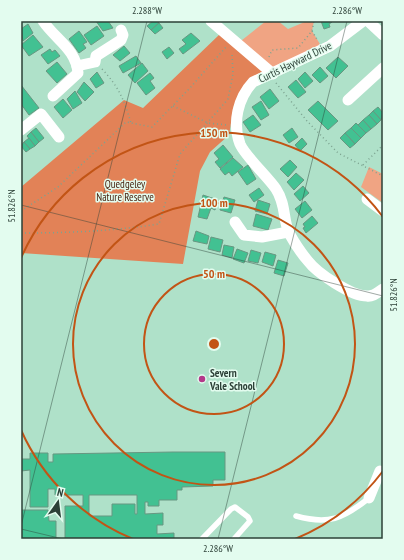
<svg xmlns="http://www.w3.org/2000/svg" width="404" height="560" viewBox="0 0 404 560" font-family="'PT Sans Narrow',sans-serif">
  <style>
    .green { fill: #f0a483 }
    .forest { fill: #e28257 }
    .building { fill: #42c192; stroke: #679781; fill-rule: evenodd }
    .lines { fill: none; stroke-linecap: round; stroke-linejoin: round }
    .path { stroke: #7ca390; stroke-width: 1.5; stroke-dasharray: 1 3; stroke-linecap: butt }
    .lane { stroke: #fff; stroke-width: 5.5 }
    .street { stroke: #fff; stroke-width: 11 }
    .ticks { fill: none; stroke: #2c4037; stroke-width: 1; stroke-opacity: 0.45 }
    .ring { fill: none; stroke: #c25415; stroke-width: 2 }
    .poi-dot { fill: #b4398a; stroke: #e3fcef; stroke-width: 1.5 }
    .labels { text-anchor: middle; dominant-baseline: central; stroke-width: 3; stroke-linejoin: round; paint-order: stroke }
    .street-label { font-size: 11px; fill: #2c4037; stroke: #e3fcef }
    .park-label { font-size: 11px; fill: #4a2412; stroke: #e3fcef }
    .poi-label { font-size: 11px; font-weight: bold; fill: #2c4037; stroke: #e3fcef; text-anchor: start }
    .centre { fill: #c25415; stroke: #e3fcef; stroke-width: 2 }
    .ring-label { font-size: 12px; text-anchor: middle; font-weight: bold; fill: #c25415; stroke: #e3fcef; stroke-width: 3; stroke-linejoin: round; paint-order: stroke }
    .neatline { fill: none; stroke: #2c4037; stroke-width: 1.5 }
    .ticks-label { font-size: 10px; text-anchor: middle; fill: #2c4037 }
  </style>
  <rect width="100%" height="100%" fill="#afe1c9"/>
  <g class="green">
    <polygon points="266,21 278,21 288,29 307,21 314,21 312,31 323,49 273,74 237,44"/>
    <polygon points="369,167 383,174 383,203 361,187"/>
  </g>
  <polygon class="forest" points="220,34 263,72 234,105 229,135 210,152 200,171 183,264 21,253 21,187 124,100 143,108"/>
  <g class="building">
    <polygon points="96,21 108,21 113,28 103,31"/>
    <polygon points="153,21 157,21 159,23 151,30 147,26"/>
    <polygon points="321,21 332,21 332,22 329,24 330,27 324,29"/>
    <polygon points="159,23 163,28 155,34 151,30"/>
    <polygon points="28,24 33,33 23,41 21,29"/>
    <polygon points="97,26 104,36 91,45 84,35"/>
    <polygon points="79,31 87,42 83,44 86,48 79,53 69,39"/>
    <polygon points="191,33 200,41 183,54 179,49 186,44 182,40"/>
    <polygon points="33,35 43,47 29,56 21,45"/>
    <polygon points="124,46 130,53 120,61 113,55"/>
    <polygon points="169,47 174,53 167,59 162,52"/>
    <polygon points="50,49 52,52 55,50 60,56 48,64 41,55"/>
    <polygon points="136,56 141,63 123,73 119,66"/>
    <polygon points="338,57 348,66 336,78 326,68"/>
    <polygon points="57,62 67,74 57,83 46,71"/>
    <polygon points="142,63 148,71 135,83 128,75"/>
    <polygon points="320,67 328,76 320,83 312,75"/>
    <polygon points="97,72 104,83 96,88 90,79"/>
    <polygon points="305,72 313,81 305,88 298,79"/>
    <polygon points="150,73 154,78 150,81 155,88 146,95 137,83"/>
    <polygon points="296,80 306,92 298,98 288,87"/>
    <polygon points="84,82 94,92 85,101 77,92"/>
    <polygon points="21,85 39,108 29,115 21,104"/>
    <polygon points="270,89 279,101 269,109 260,97"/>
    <polygon points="75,91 82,103 73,109 67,99"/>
    <polygon points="63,99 72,110 63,118 54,107"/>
    <polygon points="261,101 269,115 261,120 252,107"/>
    <polygon points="318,101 338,121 328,130 308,110"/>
    <polygon points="378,107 383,113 381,120 373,111"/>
    <polygon points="373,111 381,120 377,124 369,115"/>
    <polygon points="253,115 261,125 250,132 243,122"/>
    <polygon points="369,115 377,124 371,129 363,120"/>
    <polygon points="363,120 371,129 366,133 358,125"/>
    <polygon points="356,123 366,133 361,138 351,128"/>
    <polygon points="36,128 44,138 39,142 31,132"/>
    <polygon points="292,128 298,137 289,143 283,135"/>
    <polygon points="351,128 361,138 355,144 345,133"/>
    <polygon points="31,132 39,142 35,146 27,136"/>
    <polygon points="345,133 355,144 350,148 340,138"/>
    <polygon points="29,138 35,146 30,149 24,142"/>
    <polygon points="302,138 307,144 300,151 295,145"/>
    <polygon points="24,142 30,149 26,152 21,146"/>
    <polygon points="223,145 233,157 220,168 215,162 219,159 214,153"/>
    <polygon points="233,158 243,167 232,176 229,172 225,175 220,169"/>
    <polygon points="290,160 297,167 288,177 280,169"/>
    <polygon points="248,165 256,179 247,185 238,172"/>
    <polygon points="296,173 304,180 294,190 287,182"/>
    <polygon points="303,186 309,193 300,201 294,194"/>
    <polygon points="259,188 264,195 254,202 249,195"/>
    <polygon points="203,195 218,200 215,210 211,208 207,219 198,217"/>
    <polygon points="224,197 235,200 231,213 220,210"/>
    <polygon points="258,200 270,204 267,214 255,211"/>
    <polygon points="305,201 312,210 302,218 295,209"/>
    <polygon points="256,214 272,219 268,230 253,226"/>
    <polygon points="312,216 318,223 306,233 303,228 305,227 303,224"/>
    <polygon points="196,231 209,236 207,244 193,241"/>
    <polygon points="211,237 223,240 220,252 208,249"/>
    <polygon points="224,245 234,247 232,258 222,255"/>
    <polygon points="237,249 248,253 244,263 233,259"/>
    <polygon points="251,250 261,253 258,263 248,261"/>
    <polygon points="265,252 276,255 273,266 262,262"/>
    <polygon points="278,260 288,263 284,276 274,273"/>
    <path d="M173,452h52v28h-12v6l-31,1v3h-5v10h-18v6h-11v-4h-3v12l18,-1v12h-6v9l17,-1v6l-109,-1v-32h18v-11h-28v-6h-7v18h-18v-37l-9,1v-12h9v-6h18v9h5v-8zM89,495h48v19h-2v-10h-23v12h-23z"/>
    <polygon points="21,510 48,510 49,521 56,521 56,539 21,539"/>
  </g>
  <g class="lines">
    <g class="path">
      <polyline points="312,31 318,41"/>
      <polyline points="269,57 272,50 298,48 312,31 314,21"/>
      <path d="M102,69c17,18 22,31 29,54"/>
      <polyline points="276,83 307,121 338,153 383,176"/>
      <polyline points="173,106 208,123 227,125"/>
      <polyline points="363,165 383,145"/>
      <polyline points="21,211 58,187 126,122 152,127 190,88 226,47"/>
      <path d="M21,233c47,0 92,-2 138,-9l21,-70 48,-55 5,-25 -1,-20"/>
    </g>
    <g class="lane">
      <path d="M296,516c32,9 47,3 73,-18"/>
      <polyline points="202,539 231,509 235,507 248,517 250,521 234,539"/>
    </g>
    <g class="street">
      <path d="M43,21c13,19 33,28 35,52l-25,23"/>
      <polyline points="211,21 273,74"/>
      <path d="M363,21l-33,25 -77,36c-15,16 -21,41 -13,62 5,12 28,33 36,45 10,15 7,31 13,44 5,9 12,20 19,28 9,12 43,35 59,35 6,1 11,-4 16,-7"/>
      <polyline points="368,21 383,35"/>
      <polyline points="77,66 95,62 96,56 121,40 123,35 121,30"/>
      <polyline points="348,100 383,68"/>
      <polyline points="21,130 41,114 59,137"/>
      <polyline points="367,199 383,211"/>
      <polyline points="235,222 244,235 262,237 288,232"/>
      <polyline points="369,498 380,471"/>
    </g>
  </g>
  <path class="ticks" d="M21,205l362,91M21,526l126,-505M21,529l42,10M218,539l129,-518"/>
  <g class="ring">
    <circle cx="214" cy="344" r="70"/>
    <circle cx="214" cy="344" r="141"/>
    <path d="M383 471A211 211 0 0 1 295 539M133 539A211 211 0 0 1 21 430M21 258A211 211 0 0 1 383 217"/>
  </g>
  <circle class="poi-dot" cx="202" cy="379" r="4"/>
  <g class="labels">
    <g class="street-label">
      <text transform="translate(295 62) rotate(-26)">Curtis Hayward Drive</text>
    </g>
    <g class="park-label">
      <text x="125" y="184">Quedgeley<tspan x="125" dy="13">Nature Reserve</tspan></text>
    </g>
    <g class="poi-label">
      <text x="210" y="373">Severn<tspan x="210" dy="13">Vale School</tspan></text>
    </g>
  </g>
  <circle cx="214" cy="344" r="6" class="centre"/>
  <g class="ring-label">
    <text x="214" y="137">150 m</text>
    <text x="214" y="207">100 m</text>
    <text x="214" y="278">50 m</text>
  </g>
  <rect width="404" height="560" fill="none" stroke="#e3fcef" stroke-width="44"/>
  <g transform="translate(58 502) rotate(14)" stroke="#e3fcef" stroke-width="3" paint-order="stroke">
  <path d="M0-3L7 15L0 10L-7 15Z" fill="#2c4037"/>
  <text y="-6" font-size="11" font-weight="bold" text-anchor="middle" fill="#2c4037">N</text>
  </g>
  <rect x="22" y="22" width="360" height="516" class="neatline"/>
  <g class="ticks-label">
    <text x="147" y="14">2.288°W</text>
    <text x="347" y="14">2.286°W</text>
    <text transform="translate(11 206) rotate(-90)" y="4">51.826°N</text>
    <text transform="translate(393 295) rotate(-90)" y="4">51.826°N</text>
    <text x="218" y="552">2.286°W</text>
  </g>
</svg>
